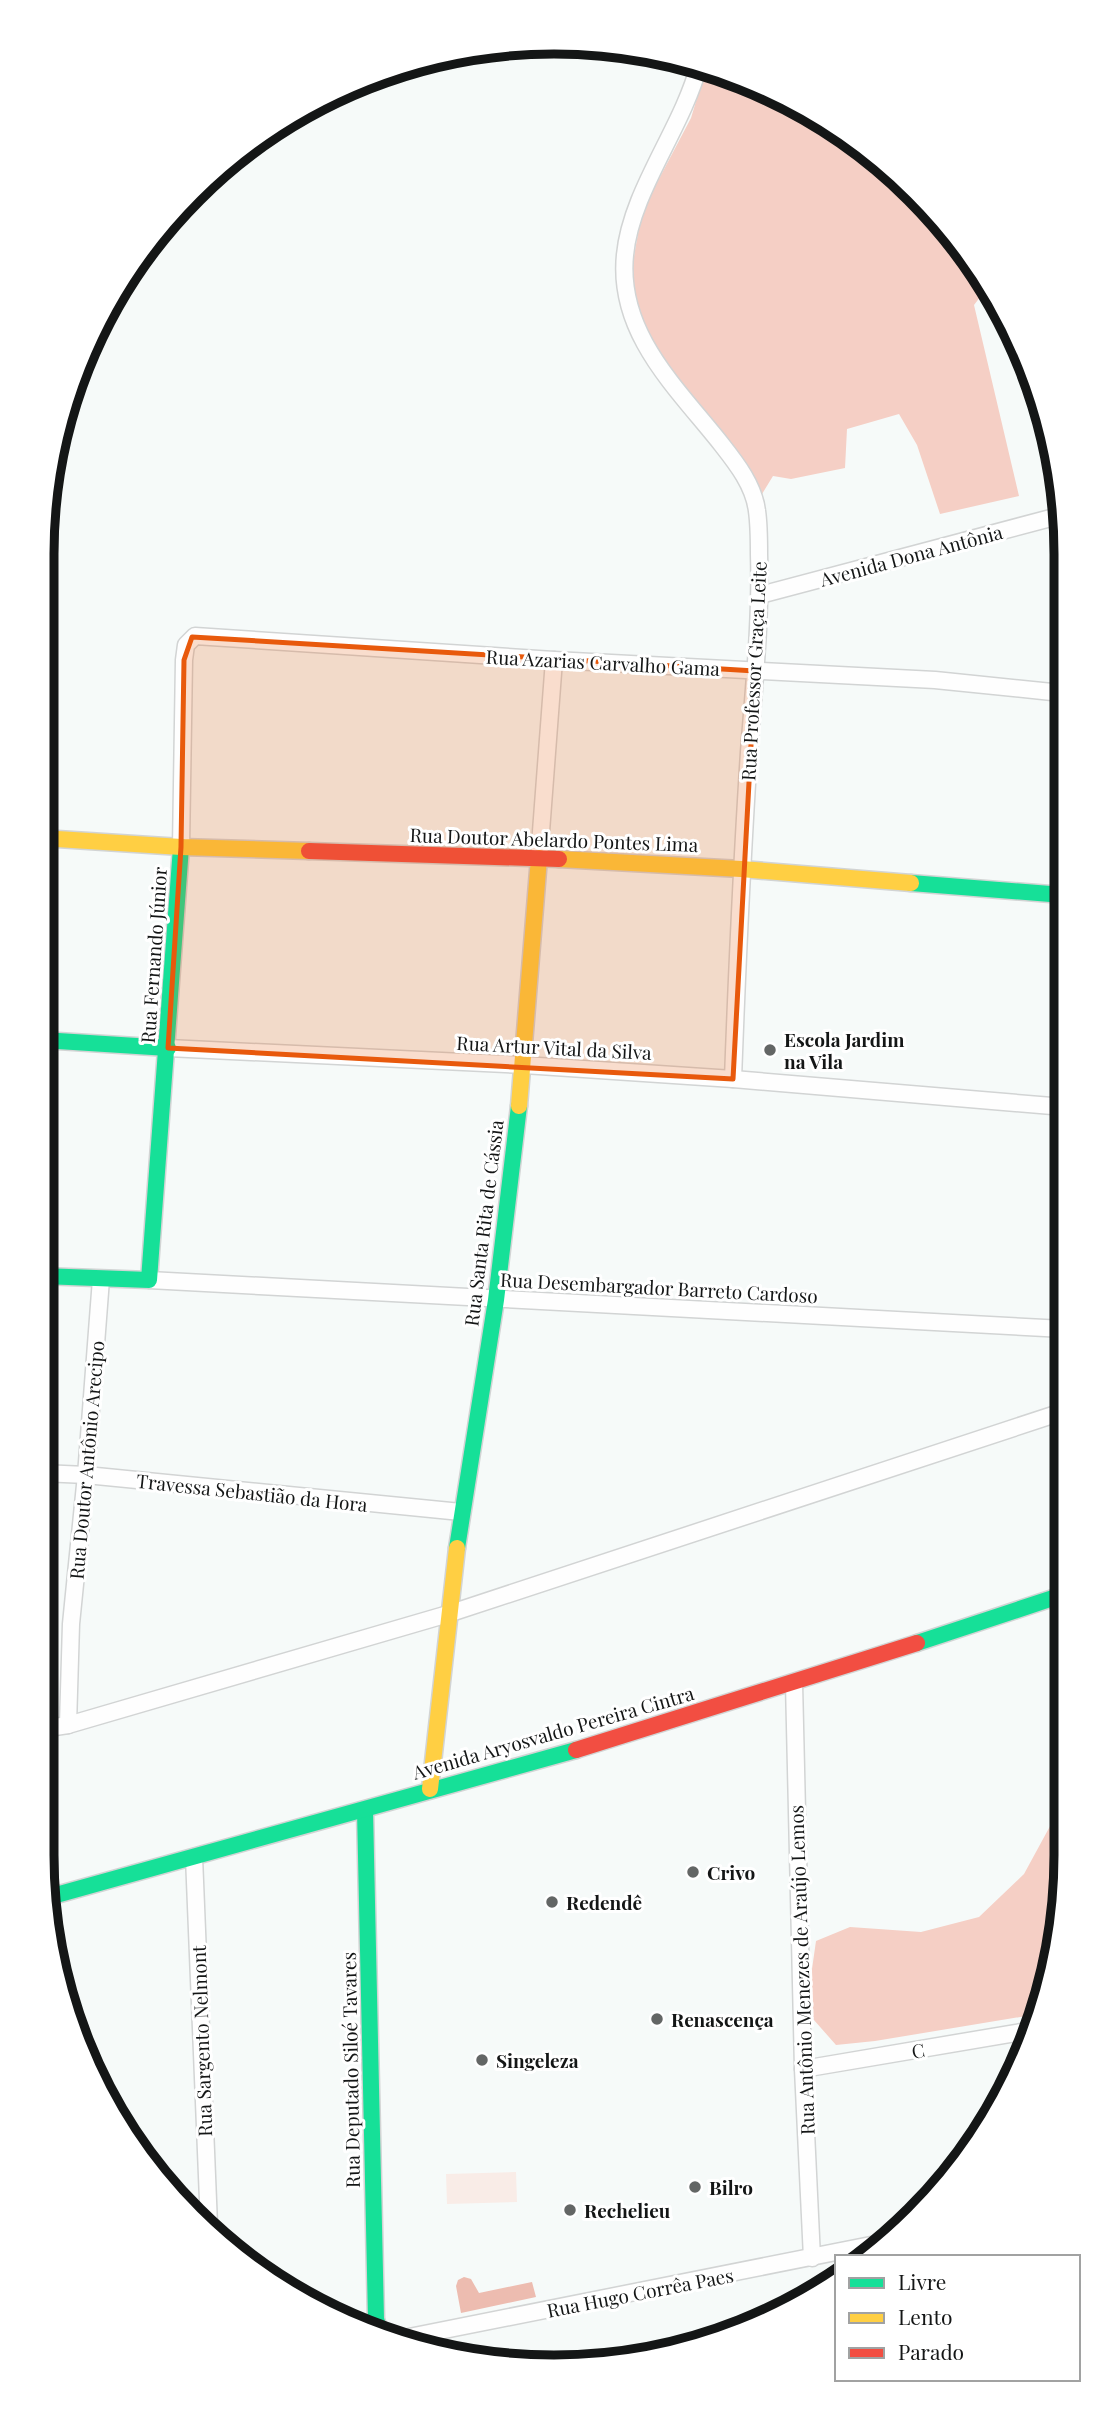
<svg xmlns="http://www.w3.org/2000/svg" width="1108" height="2409" viewBox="0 0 1108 2409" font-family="'Playfair Display',serif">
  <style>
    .green { fill: #f9ece7 }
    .forest { fill: #f5cfc5 }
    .water { fill: #edbcb0 }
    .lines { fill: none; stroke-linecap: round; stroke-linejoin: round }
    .street-casing { stroke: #d2d4d4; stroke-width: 19 }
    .fast-casing { stroke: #d2d4d4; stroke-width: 19 }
    .slow-casing { stroke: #d2d4d4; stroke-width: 19 }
    .jam-casing { stroke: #d2d4d4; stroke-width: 19 }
    .street { stroke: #fefefe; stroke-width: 16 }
    .fast { stroke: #16e098; stroke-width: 16 }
    .slow { stroke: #ffcf43; stroke-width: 16 }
    .jam { stroke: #f24e42; stroke-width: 16 }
    .marked { fill: #e8590c; fill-opacity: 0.2; stroke: #e8590c; stroke-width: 5; stroke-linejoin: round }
    .poi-dot { fill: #636665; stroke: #fff; stroke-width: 2.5 }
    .labels { text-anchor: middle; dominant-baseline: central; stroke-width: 6; stroke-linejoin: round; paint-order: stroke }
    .street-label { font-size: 19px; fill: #141616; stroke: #fff }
    .poi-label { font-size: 19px; font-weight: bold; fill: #141616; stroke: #fff; text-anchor: start }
    .rim { fill: none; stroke: #141616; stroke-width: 9 }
  </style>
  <rect width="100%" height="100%" fill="#f6faf9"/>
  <polygon class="green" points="516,2172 517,2202 447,2204 446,2174"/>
  <g class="forest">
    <polygon points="706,68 750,81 865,148 960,242 987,288 974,305 1019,496 940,514 917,445 899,414 847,429 845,468 791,479 773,476 762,494 732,450 643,333 631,273 642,211 691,118"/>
    <polygon points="1066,1810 1066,1855 1056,1955 1038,2014 875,2041 836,2045 806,2011 816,1941 850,1927 921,1932 979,1917 1024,1874 1055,1817"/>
  </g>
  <polygon class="water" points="464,2277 471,2279 479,2293 532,2282 536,2297 461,2313 456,2286 458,2280"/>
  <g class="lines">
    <defs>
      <g id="street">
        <path d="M699,65c-17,64 -68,126 -74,190 -8,79 53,134 97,190 15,19 32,41 35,66 2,14 2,28 2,43 2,66 -5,132 -10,198 -7,109 -12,218 -16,327"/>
        <polyline points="760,595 1062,515"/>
        <polyline points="181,847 184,660 186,645 195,636 554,660 935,680 1052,692"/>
        <polyline points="539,858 554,660"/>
        <polyline points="168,1048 524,1065 733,1079 1064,1107"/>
        <polyline points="149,1280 1064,1329"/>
        <polyline points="42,1473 86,1475 461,1512"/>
        <polyline points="794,1683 803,2069 812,2258"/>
        <polyline points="68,1725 71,1624 86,1475 101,1279"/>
        <polyline points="42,1729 68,1725 448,1614 1065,1411"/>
        <polyline points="194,1857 209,2225"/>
        <polyline points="803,2069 1033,2030"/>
        <polyline points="404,2338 876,2244"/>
      </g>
      <g id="fast">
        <polyline points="911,883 1063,895"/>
        <polyline points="42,1040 168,1048"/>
        <polyline points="42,1276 149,1280 181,847"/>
        <polyline points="457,1548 496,1300 519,1106"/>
        <polyline points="917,1643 1065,1594"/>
        <polyline points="365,1810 376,2319 379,2329"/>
        <polyline points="49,1897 576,1750"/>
      </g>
      <g id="slow">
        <polyline points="42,838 181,847 309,851"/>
        <polyline points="559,859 741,869 911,883"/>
        <polyline points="519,1106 539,858"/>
        <polyline points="430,1789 457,1548"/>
      </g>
      <g id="jam">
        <polyline points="309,851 559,859"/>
        <polyline points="576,1750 917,1643"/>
      </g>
    </defs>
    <use href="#street" class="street-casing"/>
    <use href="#fast" class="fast-casing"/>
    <use href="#slow" class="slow-casing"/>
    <use href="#jam" class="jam-casing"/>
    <use href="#street" class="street"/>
    <use href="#fast" class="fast"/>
    <use href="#slow" class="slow"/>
    <use href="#jam" class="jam"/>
  </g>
  <path class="marked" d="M192,637l563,34 -22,408 -565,-31 13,-201 3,-187z"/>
  <g class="poi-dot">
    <circle cx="770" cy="1050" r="7"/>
    <circle cx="693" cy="1872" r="7"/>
    <circle cx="552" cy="1902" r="7"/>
    <circle cx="657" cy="2019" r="7"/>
    <circle cx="482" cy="2060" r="7"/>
    <circle cx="695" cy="2187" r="7"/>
    <circle cx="570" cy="2210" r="7"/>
  </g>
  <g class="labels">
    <g class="street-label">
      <text transform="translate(911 555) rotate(-15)">Avenida Dona Antônia</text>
      <text transform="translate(603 662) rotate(3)">Rua Azarias Carvalho Gama</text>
      <text transform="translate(753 671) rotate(-87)">Rua Professor Graça Leite</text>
      <text transform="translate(554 839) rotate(2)">Rua Doutor Abelardo Pontes Lima</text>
      <text transform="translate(153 955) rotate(-86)">Rua Fernando Júnior</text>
      <text transform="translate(554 1047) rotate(3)">Rua Artur Vital da Silva</text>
      <text transform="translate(483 1223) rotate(-83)">Rua Santa Rita de Cássia</text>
      <text transform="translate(659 1287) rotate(3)">Rua Desembargador Barreto Cardoso</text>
      <text transform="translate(86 1460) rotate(-85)">Rua Doutor Antônio Arecipo</text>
      <text transform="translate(252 1492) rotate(6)">Travessa Sebastião da Hora</text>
      <text transform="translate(553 1732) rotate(-16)">Avenida Aryosvaldo Pereira Cintra</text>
      <text transform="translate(801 1970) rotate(-92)">Rua Antônio Menezes de Araújo Lemos</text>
      <text transform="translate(201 2041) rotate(-92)">Rua Sargento Nelmont</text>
      <text transform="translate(918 2050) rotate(-10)">C</text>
      <text transform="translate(350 2070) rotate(-91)">Rua Deputado Siloé Tavares</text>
      <text transform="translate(640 2292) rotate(-11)">Rua Hugo Corrêa Paes</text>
    </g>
    <g class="poi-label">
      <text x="784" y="1039">Escola Jardim<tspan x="784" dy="22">na Vila</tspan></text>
      <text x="707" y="1872">Crivo</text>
      <text x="566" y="1902">Redendê</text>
      <text x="671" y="2019">Renascença</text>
      <text x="496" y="2060">Singeleza</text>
      <text x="709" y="2187">Bilro</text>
      <text x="584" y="2210">Rechelieu</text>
    </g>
  </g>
  <path d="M0 0H1108V2409H0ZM554 54H554A500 500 0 0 1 1054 554V1855A500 500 0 0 1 554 2355H554A500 500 0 0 1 54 1855V554A500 500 0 0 1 554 54Z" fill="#fff" fill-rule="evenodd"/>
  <path class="rim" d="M554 54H554A500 500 0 0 1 1054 554V1855A500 500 0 0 1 554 2355H554A500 500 0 0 1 54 1855V554A500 500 0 0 1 554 54Z"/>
  <rect x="835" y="2255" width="245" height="126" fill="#ffffff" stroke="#a1a2a2" stroke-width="2"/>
  <rect x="849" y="2278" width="35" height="10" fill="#16e098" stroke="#a1a2a2" stroke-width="2"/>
  <text x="898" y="2290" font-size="21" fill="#141616">Livre</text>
  <rect x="849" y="2313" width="35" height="10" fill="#ffcf43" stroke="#a1a2a2" stroke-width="2"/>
  <text x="898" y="2325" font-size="21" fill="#141616">Lento</text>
  <rect x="849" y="2348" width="35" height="10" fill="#f24e42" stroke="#a1a2a2" stroke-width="2"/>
  <text x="898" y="2360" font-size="21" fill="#141616">Parado</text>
</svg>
